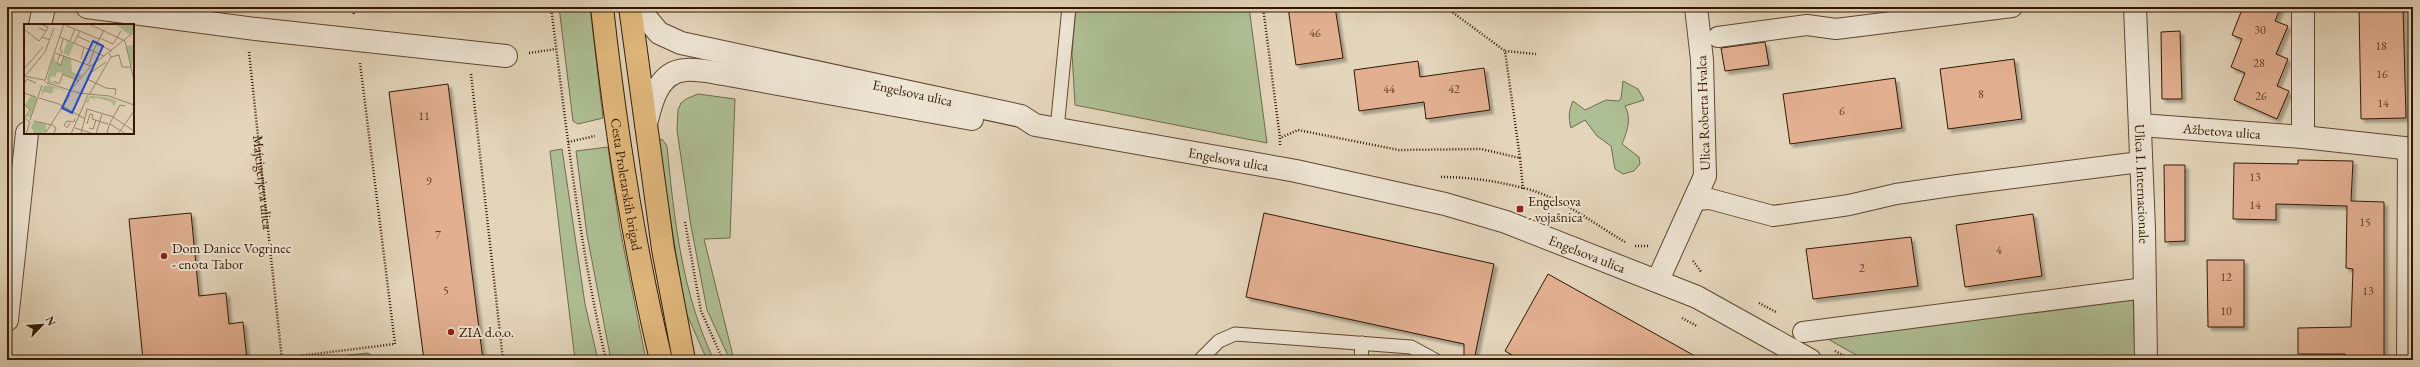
<svg xmlns="http://www.w3.org/2000/svg" width="2420" height="367" viewBox="0 0 2420 367" font-family="'EB Garamond',serif">
  <style>
    .green { fill: #aebe94; stroke: #716b4a }
    .building { fill: #e2af91; stroke: #341800; filter: url(#shadow) }
    .lines { fill: none; stroke-linecap: round; stroke-linejoin: round }
    .service-casing { stroke: #60472f; stroke-width: 15 }
    .pedestrian-casing { stroke: #60472f; stroke-width: 22 }
    .minor-casing { stroke: #60472f; stroke-width: 24 }
    .tertiary-casing { stroke: #60472f; stroke-width: 24 }
    .primary-casing { stroke: #341800; stroke-width: 24 }
    .path { stroke: #341800; stroke-width: 2.5; stroke-dasharray: 1 2; stroke-linecap: butt }
    .service { stroke: #ede4d3; stroke-width: 13 }
    .pedestrian { stroke: #ede4d3; stroke-width: 20 }
    .minor { stroke: #ede4d3; stroke-width: 22 }
    .tertiary { stroke: #ede4d3; stroke-width: 22 }
    .primary { stroke: #e2ba7e; stroke-width: 22 }
    .poi-dot { fill: #8f2418; stroke: #ede4d3; stroke-width: 1.5 }
    .labels { text-anchor: middle; dominant-baseline: central; stroke-width: 4; stroke-linejoin: round; paint-order: stroke }
    .number-label { font-size: 12px; fill: #603e24 }
    .street-label { font-size: 14px; fill: #341800; stroke: #ede4d3 }
    .poi-label { font-size: 14px; fill: #341800; stroke: #ede4d3; text-anchor: start }
    .inset-road { fill: none; stroke: #9d8970; stroke-width: 1 }
    .view { fill: #1d4ed8; fill-opacity: 0.15; stroke: #1d4ed8; stroke-width: 2 }
    .inset-edge { fill: none; stroke: #341800; stroke-width: 2 }
  </style>
  <defs>
    <filter id="shadow"><feDropShadow dx="3.5" dy="3.5" stdDeviation="1" flood-color="#0004"/></filter>
  </defs>
  <rect width="100%" height="100%" fill="#e3d5bb"/>
  <filter id="stains"><feTurbulence type="fractalNoise" baseFrequency=".005" numOctaves="4"/><feColorMatrix values="0 0 0 0 .2 0 0 0 0 .09 0 0 0 0 .02 0 0 0 .5 -.17"/></filter>
  <radialGradient id="worn" r=".72"><stop offset=".6" stop-color="#630" stop-opacity="0"/><stop offset="1" stop-color="#630" stop-opacity=".3"/></radialGradient>
  <g class="green">
    <polygon points="559,7 590,7 603,118 578,124 573,121"/>
    <polygon points="1076,7 1249,7 1267,143 1075,105 1072,53"/>
    <path d="M1623,81l15,8 6,11 -19,6c7,13 2,25 -3,38l17,13 1,7 -6,7 -11,3 -8,-5 -4,-23 -14,-10 -12,-16 -14,8c-3,-11 -2,-18 2,-27l12,9 21,-10 12,1 3,-2z"/>
    <polygon points="698,94 735,99 730,238 704,239 734,360 730,360 707,310 691,226 677,130 678,110 681,103 686,99"/>
    <path d="M662,139l5,7c7,72 15,148 47,214h-7l-22,-50 -27,-169z"/>
    <polygon points="608,147 620,229 646,360 611,360 587,235 576,151"/>
    <polygon points="562,149 585,304 598,360 575,360 550,151"/>
    <polygon points="2133,293 2135,360 1865,360 1819,334"/>
    <polygon points="368,353 378,360 304,360"/>
  </g>
  <g class="building">
    <polygon points="1288,7 1335,7 1343,58 1296,65"/>
    <polygon points="2243,7 2281,7 2275,21 2288,26 2276,54 2288,59 2277,86 2289,91 2277,119 2234,100 2245,73 2231,67 2242,39 2232,35"/>
    <polygon points="2359,7 2403,7 2406,118 2361,119"/>
    <polygon points="2180,31 2182,99 2162,99 2161,32"/>
    <polygon points="1765,42 1769,65 1725,71 1721,48"/>
    <polygon points="2014,59 2022,119 1948,129 1940,69"/>
    <polygon points="1418,61 1420,77 1484,68 1490,110 1426,119 1424,102 1359,111 1354,70"/>
    <polygon points="1895,78 1902,128 1790,144 1783,94"/>
    <polygon points="448,84 483,360 424,360 389,92"/>
    <polygon points="2298,160 2353,161 2351,201 2384,202 2384,360 2345,360 2345,354 2298,354 2298,328 2351,327 2353,269 2346,268 2347,206 2276,204 2276,220 2233,219 2234,163 2298,164"/>
    <polygon points="2164,165 2185,165 2185,241 2165,242"/>
    <polygon points="191,213 199,296 226,293 229,324 243,322 247,360 143,360 129,219"/>
    <polygon points="1264,213 1494,264 1474,360 1464,360 1464,344 1246,297"/>
    <polygon points="2033,214 2042,276 1965,287 1956,225"/>
    <polygon points="1911,237 1918,286 1813,299 1806,249"/>
    <polygon points="2207,260 2244,260 2244,327 2208,327"/>
    <polygon points="1548,274 1702,360 1521,360 1505,351"/>
  </g>
  <g class="lines">
    <defs>
      <g id="service">
        <polyline points="1057,129 1069,7"/>
        <polyline points="1200,360 1219,341 1235,334 1411,347 1435,360"/>
        <polyline points="1361,360 1362,343"/>
      </g>
      <g id="pedestrian">
        <polyline points="1718,37 1807,25 1836,29 2012,7"/>
        <polyline points="1694,200 1710,199 1773,216 1849,205 1896,194 1958,185 2140,162"/>
        <polyline points="1803,332 2145,288"/>
      </g>
      <g id="minor">
        <polyline points="87,7 256,29 506,56"/>
        <path id="s2" d="M2135,7l9,222 2,131"/>
        <polyline points="2303,7 2303,137"/>
        <polyline points="40,25 44,7"/>
        <path id="s3" d="M2140,125l163,12 110,12"/>
        <polyline points="1658,280 1705,176 1702,60 1696,7"/>
        <polyline points="7,320 27,133"/>
        <polyline points="2408,360 2409,149"/>
      </g>
      <g id="tertiary">
        <path id="s4" d="M637,7l22,26 22,10 340,73 14,9 261,46 149,33 61,18 191,75 113,63"/>
        <path d="M646,124c5,-21 12,-53 40,-54 12,-1 25,2 37,4l249,45"/>
      </g>
      <g id="primary">
        <path id="s5" d="M602,7c13,119 31,236 59,353"/>
        <polyline points="630,7 663,249 684,360"/>
      </g>
    </defs>
    <use href="#service" class="service-casing"/>
    <use href="#pedestrian" class="pedestrian-casing"/>
    <use href="#minor" class="minor-casing"/>
    <use href="#tertiary" class="tertiary-casing"/>
    <use href="#primary" class="primary-casing"/>
    <g class="path">
      <polyline points="353,7 354,16"/>
      <path d="M551,7c15,118 28,237 55,353"/>
      <polyline points="1263,7 1280,138"/>
      <polyline points="1448,9 1505,51"/>
      <path id="s1" d="M249,52l33,308"/>
      <polyline points="529,53 556,49"/>
      <polyline points="471,74 503,360"/>
      <polyline points="568,142 595,136"/>
      <polyline points="1280,145 1280,138 1298,130 1399,150 1481,149 1520,158 1505,51 1536,54"/>
      <polyline points="1520,158 1523,189"/>
      <path d="M1441,177c31,0 61,5 90,13 33,10 65,35 94,52"/>
      <polyline points="685,222 701,311 723,360"/>
      <polyline points="1635,246 1648,246"/>
      <polyline points="1693,261 1702,273"/>
      <polyline points="1759,303 1776,312"/>
      <polyline points="1682,318 1697,326"/>
      <polyline points="1835,351 1852,360"/>
      <polyline points="282,358 395,344 360,63"/>
    </g>
    <use href="#service" class="service"/>
    <use href="#pedestrian" class="pedestrian"/>
    <use href="#minor" class="minor"/>
    <use href="#tertiary" class="tertiary"/>
    <use href="#primary" class="primary"/>
  </g>
  <g class="poi-dot">
    <rect x="1516" y="205" width="8" height="8" rx="2"/>
    <circle cx="164" cy="256" r="4"/>
    <circle cx="451" cy="332" r="4"/>
  </g>
  <g class="labels">
    <g class="number-label">
      <text x="2260" y="30">30</text>
      <text x="1315" y="33">46</text>
      <text x="2381" y="46">18</text>
      <text x="2259" y="63">28</text>
      <text x="2382" y="74">16</text>
      <text x="1389" y="89">44</text>
      <text x="1454" y="89">42</text>
      <text x="1981" y="94">8</text>
      <text x="2261" y="96">26</text>
      <text x="2383" y="103">14</text>
      <text x="1842" y="111">6</text>
      <text x="424" y="116">11</text>
      <text x="2255" y="177">13</text>
      <text x="429" y="181">9</text>
      <text x="2255" y="205">14</text>
      <text x="2365" y="222">15</text>
      <text x="438" y="235">7</text>
      <text x="1999" y="250">4</text>
      <text x="1862" y="268">2</text>
      <text x="2226" y="277">12</text>
      <text x="446" y="290">5</text>
      <text x="2368" y="291">13</text>
      <text x="2226" y="311">10</text>
    </g>
    <g class="street-label">
      <text stroke="none"><textPath href="#s4" startOffset="295">Engelsova ulica</textPath></text>
      <text transform="translate(1703 113) rotate(-92)">Ulica Roberta Hvalca</text>
      <text stroke="none"><textPath href="#s3" startOffset="82">Ažbetova ulica</textPath></text>
      <text stroke="none"><textPath href="#s4" startOffset="619">Engelsova ulica</textPath></text>
      <text stroke="none"><textPath href="#s1" startOffset="131">Majcigerjeva ulica</textPath></text>
      <text stroke="none"><textPath href="#s2" startOffset="177">Ulica I. Internacionale</textPath></text>
      <text stroke="none"><textPath href="#s5" startOffset="179">Cesta Proletarskih brigad</textPath></text>
      <text stroke="none"><textPath href="#s4" startOffset="991">Engelsova ulica</textPath></text>
    </g>
    <g class="poi-label">
      <text x="1528" y="201">Engelsova<tspan x="1528" dy="16">- vojašnica</tspan></text>
      <text x="172" y="248">Dom Danice Vogrinec<tspan x="172" dy="16">- enota Tabor</tspan></text>
      <text x="459" y="332">ZIA d.o.o.</text>
    </g>
  </g>
  <g transform="translate(24 24)">
    <rect width="110" height="110" fill="#e3d5bb"/>
    <path d="M91,0h19v6l-4,5zM40,16l10,4 -5,12 -6,-3 4,-11zM109,21l1,20h-3l-5,-19zM30,30l1,7 5,4 4,-9 7,2 1,14 10,3 -4,5 -19,-8 -3,1v4l-5,-1 -1,5 8,3 -10,-1 -1,-4zM23,61v1l1,-1 25,8 -19,-5 -2,6 -8,-2 -3,5 2,-10zM7,72l6,2 -6,19h-5l5,-6 -6,-6zM66,72l15,1 18,6 -7,-2 -2,6 -2,-5 -11,-3 -6,-1 -2,6 2,-5 -5,-1 -2,5 4,1 -6,-2zM10,97l12,3v10h-11l-4,-7 -3,7z" fill="#aebe94"/>
    <path class="inset-road" d="M17,0l7,3 -2,4M65,0l36,17M41,1l34,14M15,4l7,3 -4,6 8,3M0,5l15,12 3,-4M53,12l13,6M36,13l44,19M76,14l13,6 8,-13M46,17l5,-12M101,17l6,26M50,19l6,-12M73,20l15,7M69,27l11,-21M31,29l36,13M36,30l-3,9 4,2 3,-10M37,30l1,-3 -2,-1 3,-11M87,33l8,-2 3,12h9l3,14M57,35l3,-12M61,37l4,-12M82,38l-17,12 -2,5 19,9 10,1 -1,6M65,40l5,-13M0,45l19,-22M38,50l17,7M0,52l20,4 3,3 32,10 30,3 25,9M1,52l20,-24 9,-24M21,56l19,-56M30,57l5,3 4,-10M0,60l3,-5 9,4M46,67l21,-25 43,-34M0,69l12,4M65,71l22,-38 -2,-4M15,74l20,6 26,15M0,80l6,6 -5,7M89,93l21,14M1,94l5,4 -4,12M6,96l12,-35M10,97l18,4 4,3 -2,5M46,99l-3,5 -3,-3 3,-4 7,1 1,-3M63,100l3,-10 3,1 -1,4 16,5M86,100l16,10M51,104l19,6M65,104l4,1 3,-9M22,108l24,-37M47,110l17,-39M57,110l6,-25 27,8M72,110l6,-20M86,110l-3,-2 3,-9 10,-18 5,1M94,110l16,-23"/>
    <path class="view" d="M69,17l10,5 -31,67 -10,-5z"/>
    <rect width="110" height="110" class="inset-edge"/>
  </g>
  <rect width="2420" height="367" fill="none" stroke="#e3d5bb" stroke-width="24"/>
  <rect x="8" y="8" width="2404" height="351" fill="none" stroke="#341800" stroke-width="2"/>
  <rect x="12" y="12" width="2396" height="343" fill="none" stroke="#341800"/>
  <g transform="translate(42 325) rotate(65)" stroke="#ede4d3" stroke-width="3" paint-order="stroke">
  <path d="M0-3L7 15L0 10L-7 15Z" fill="#341800"/>
  <text y="-6" font-size="11" font-weight="bold" text-anchor="middle" fill="#341800">N</text>
  </g>
  <rect width="100%" height="100%" filter="url(#stains)"/>
  <rect width="100%" height="100%" fill="url(#worn)"/>
</svg>
